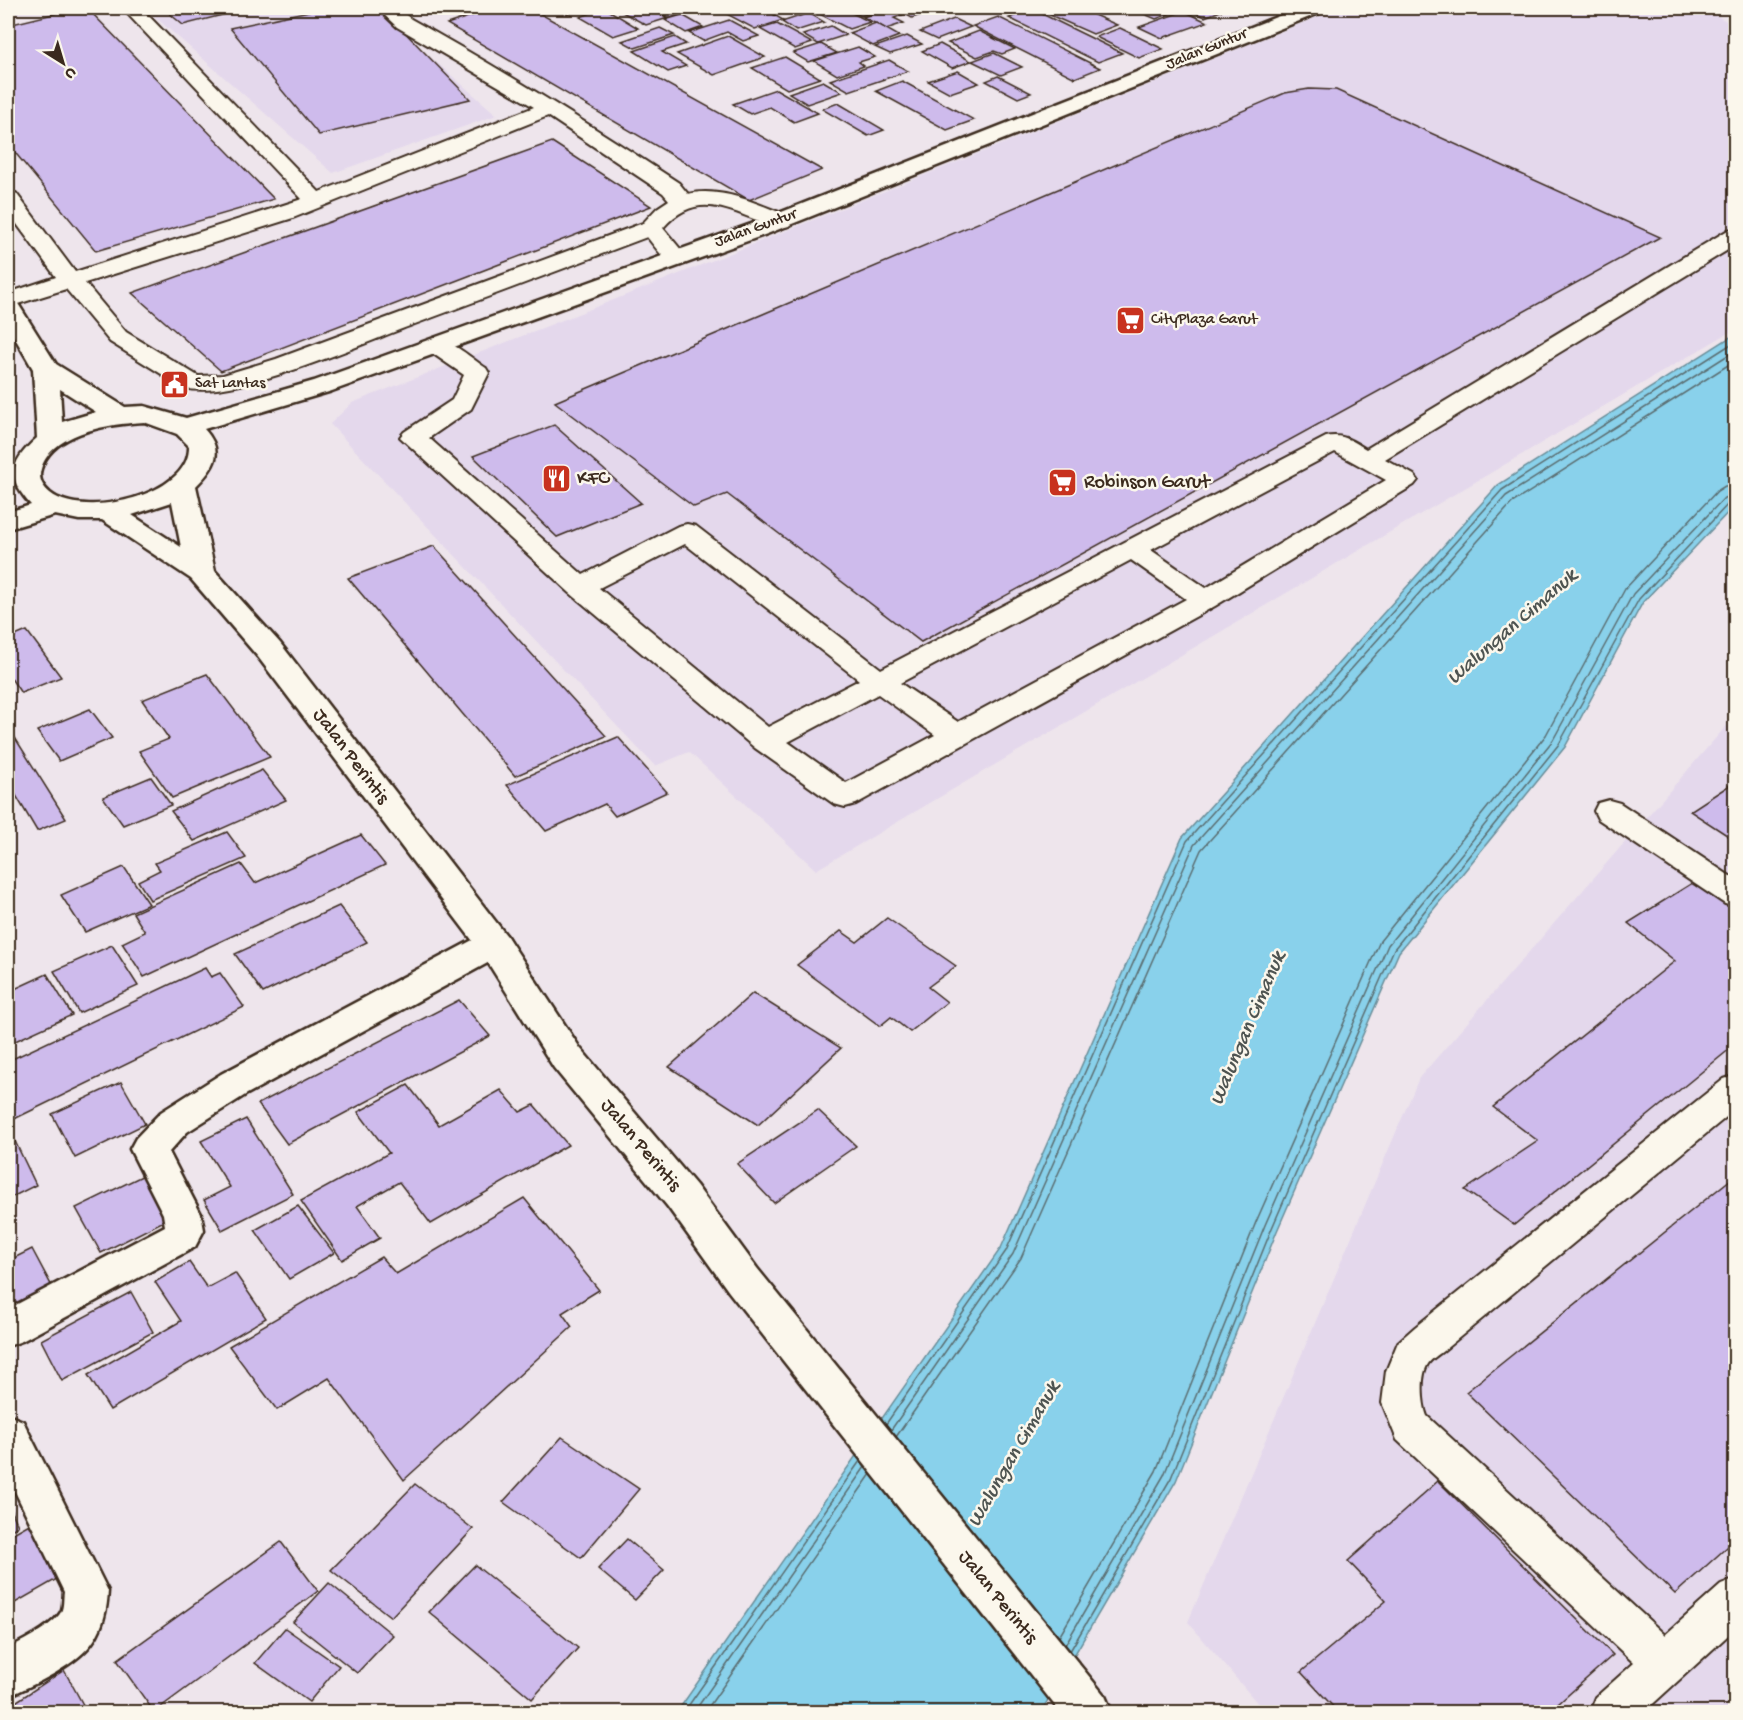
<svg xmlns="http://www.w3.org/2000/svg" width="1743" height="1720" viewBox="0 0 1743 1720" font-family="'Gochi Hand',sans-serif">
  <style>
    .built { fill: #e4d8ec }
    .water { fill: #89d1eb; stroke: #6a8e99; stroke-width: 1.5 }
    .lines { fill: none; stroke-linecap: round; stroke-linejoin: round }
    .shore { stroke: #5a6d70; stroke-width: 1.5 }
    .building { fill: #cebbec; stroke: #3b2a1e; stroke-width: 1.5 }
    .service-casing { stroke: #3b2a1e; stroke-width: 4 }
    .minor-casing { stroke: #3b2a1e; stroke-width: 5 }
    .tertiary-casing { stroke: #3b2a1e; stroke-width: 5 }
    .service { fill: #fbf7ec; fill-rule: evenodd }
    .minor { fill: #fbf7ec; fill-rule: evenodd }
    .tertiary { fill: #fbf7ec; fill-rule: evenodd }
    .labels { text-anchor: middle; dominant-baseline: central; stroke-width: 5; stroke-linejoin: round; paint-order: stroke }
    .far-street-label { font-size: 16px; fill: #3b2a1e; stroke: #fbf7ec }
    .far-poi-label { font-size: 16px; fill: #3b2a1e; stroke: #fbf7ec; text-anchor: start }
    .poi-label { font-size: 20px; fill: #3b2a1e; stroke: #fbf7ec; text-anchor: start }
    .street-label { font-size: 20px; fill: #3b2a1e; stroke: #fbf7ec }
    .water-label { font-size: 21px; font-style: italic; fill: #4e5451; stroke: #fbf7ec }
  </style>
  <rect width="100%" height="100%" fill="#eee5ec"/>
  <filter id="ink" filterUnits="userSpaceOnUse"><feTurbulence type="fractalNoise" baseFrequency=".0167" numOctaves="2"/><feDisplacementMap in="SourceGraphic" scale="12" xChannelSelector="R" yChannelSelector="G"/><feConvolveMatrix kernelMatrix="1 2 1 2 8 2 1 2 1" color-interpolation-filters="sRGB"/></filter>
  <g filter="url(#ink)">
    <g class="built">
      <polygon points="145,8 374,8 497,115 333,173"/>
      <polygon points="1340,8 1703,8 1735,26 1735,329 816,870 689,752 655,766 330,424 352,403 649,286"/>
      <polygon points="1735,716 1735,1712 1265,1712 1188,1622 1419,1078"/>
    </g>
    <polygon class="water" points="1735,334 1735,505 1643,602 1565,747 1399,952 1277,1231 1176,1481 1041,1712 677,1712 1001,1248 1182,838 1498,485"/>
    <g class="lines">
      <g class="shore">
        <polyline points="886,1424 1006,1251 1187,841 1502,490 1736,341"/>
        <polyline points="891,1430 1013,1254 1194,845 1506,496 1736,350"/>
        <polyline points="896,1437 1021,1258 1201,850 1512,503 1736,360"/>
        <polyline points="1059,1637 1156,1471 1256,1222 1380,941 1546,735 1625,589 1717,491 1725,486 1736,485"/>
        <polyline points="1065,1645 1164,1475 1265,1225 1388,945 1553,740 1633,594 1724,498 1736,494"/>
        <polyline points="1070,1651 1171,1478 1272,1228 1394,949 1559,744 1639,599 1729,503 1736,501"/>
        <polyline points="684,1712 860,1461"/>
        <polyline points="694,1712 865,1467"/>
        <polyline points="705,1712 871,1474"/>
      </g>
    </g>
    <g class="building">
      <polygon points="78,8 87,8 274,199 96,251 8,144 8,25"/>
      <polygon points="163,8 250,8 183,25"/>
      <polygon points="323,8 381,8 470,99 319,135 230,28"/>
      <polygon points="495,8 530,8 822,170 749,200 447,24"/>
      <polygon points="557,8 590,8 568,14"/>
      <polygon points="605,8 638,28 613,36 580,17"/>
      <polygon points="615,8 650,8 668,18 646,25"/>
      <polygon points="652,8 685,8 691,11 670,18"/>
      <polygon points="742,8 794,8 774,15 783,20 755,29 725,13"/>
      <polygon points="808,8 842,8 870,22 849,29"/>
      <polygon points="845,8 878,8 880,9 861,16"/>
      <polygon points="889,8 926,8 933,11 912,18 905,14 894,18 904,23 886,29 863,17"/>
      <polygon points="1068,8 1078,8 1117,25 1093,34 1050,15"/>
      <polygon points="1130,8 1173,8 1179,10 1156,19"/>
      <polygon points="1184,8 1216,8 1223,10 1205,17"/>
      <polygon points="1032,9 1122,53 1098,62 1009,18"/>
      <polygon points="1184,11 1207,22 1162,38 1139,27"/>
      <polygon points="809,13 824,22 796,31 782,22"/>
      <polygon points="682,15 703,27 686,33 665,20"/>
      <polygon points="998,17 1100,68 1075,78 973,26"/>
      <polygon points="954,19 971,27 937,40 920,32"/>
      <polygon points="729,20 759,36 743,41 727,32 703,41 689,33"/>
      <polygon points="876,23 899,36 873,46 849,33"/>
      <polygon points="777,24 812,43 795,49 760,29"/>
      <polygon points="831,26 846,35 818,44 803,35"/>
      <polygon points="660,28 674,35 635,48 622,41"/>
      <polygon points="1120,28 1163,49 1139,58 1096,37"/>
      <polygon points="979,31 1015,49 1002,54 994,51 977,57 948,43"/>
      <polygon points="728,36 765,57 714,75 677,54"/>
      <polygon points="907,36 922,44 890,54 875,47"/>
      <polygon points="675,37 686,44 662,52 686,66 668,72 634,51"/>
      <polygon points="821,44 837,53 808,62 793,53"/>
      <polygon points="940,44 971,61 952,68 922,51"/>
      <polygon points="858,47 875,57 859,62 864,66 837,75 814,61"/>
      <polygon points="994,53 1022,67 1001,75 972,61"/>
      <polygon points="785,57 820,78 787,89 752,68"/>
      <polygon points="889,60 908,71 849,91 830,80"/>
      <polygon points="958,71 979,83 950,93 928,81"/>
      <polygon points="998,76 1031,93 1018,98 986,81"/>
      <polygon points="823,81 842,92 807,104 789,93"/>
      <polygon points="902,81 974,120 947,130 876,91"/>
      <polygon points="776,89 818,113 794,122 770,107 750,114 733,104"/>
      <polygon points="1309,89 1336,90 1660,237 921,642 727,494 694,507 555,402 1285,93"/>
      <polygon points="838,103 884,130 868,136 822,109"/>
      <polygon points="552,142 651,206 221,371 132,293"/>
      <polygon points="554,425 641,503 557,537 473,456"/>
      <polygon points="434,546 606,736 515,776 348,578"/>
      <polygon points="27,631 61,677 21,693 8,674 8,639"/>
      <polygon points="207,674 270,757 172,798 139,751 169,739 142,700"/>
      <polygon points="90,709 112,738 59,761 37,731"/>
      <polygon points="12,733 66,819 37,831 8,782 8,735"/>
      <polygon points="618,737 667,792 615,816 605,804 546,831 507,785"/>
      <polygon points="262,770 286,800 194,841 171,811"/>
      <polygon points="151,777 171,805 123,825 103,797"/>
      <polygon points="1736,781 1736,841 1690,811"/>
      <polygon points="227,832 246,858 150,900 138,881 160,870 155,863"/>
      <polygon points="361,835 385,865 144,977 122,943 145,932 133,913 241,864 255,883"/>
      <polygon points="124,867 149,904 85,932 61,895"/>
      <polygon points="1694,882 1736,912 1736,1044 1514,1225 1465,1190 1538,1141 1493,1107 1675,961 1628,923"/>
      <polygon points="339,906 367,942 263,993 235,954"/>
      <polygon points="887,918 956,966 928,987 947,1002 910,1032 891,1017 880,1026 797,965 841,931 857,942"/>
      <polygon points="112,945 138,986 79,1013 54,971"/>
      <polygon points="205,968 211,977 220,973 244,1007 8,1122 8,1061"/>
      <polygon points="47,974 72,1015 13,1042 8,1033 8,992"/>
      <polygon points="753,993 841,1048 758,1125 669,1067"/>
      <polygon points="459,1000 490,1036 287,1144 258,1104"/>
      <polygon points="121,1082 145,1124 75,1158 52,1114"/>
      <polygon points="408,1085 439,1125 501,1090 520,1112 534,1105 568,1145 431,1224 399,1182 357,1206 380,1238 342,1260 301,1201 389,1153 358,1112"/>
      <polygon points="818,1110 856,1146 774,1203 737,1164"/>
      <polygon points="246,1119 293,1194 222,1230 204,1200 230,1187 201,1141"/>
      <polygon points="12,1135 36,1185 8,1199 8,1137"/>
      <polygon points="148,1173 172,1217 101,1253 76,1208"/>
      <polygon points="1736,1175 1736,1539 1675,1594 1466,1392"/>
      <polygon points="524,1198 599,1290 562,1313 572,1327 404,1480 329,1378 277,1410 229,1346 381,1257 396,1274"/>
      <polygon points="298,1206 334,1253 289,1279 255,1230"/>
      <polygon points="32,1249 56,1294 8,1318 8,1261"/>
      <polygon points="189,1262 207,1288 235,1273 266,1318 110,1410 88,1375 181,1321 155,1282"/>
      <polygon points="131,1292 153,1332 62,1381 41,1340"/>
      <polygon points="562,1437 639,1489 581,1558 503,1502"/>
      <polygon points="1438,1481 1613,1655 1549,1712 1338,1712 1301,1672 1386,1601 1348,1561"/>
      <polygon points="415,1484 473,1529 391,1617 331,1570"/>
      <polygon points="8,1502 18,1526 8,1532"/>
      <polygon points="31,1523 57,1579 8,1607 8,1536"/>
      <polygon points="627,1539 664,1570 635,1600 598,1569"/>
      <polygon points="281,1542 318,1591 154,1712 117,1660"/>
      <polygon points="475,1565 578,1648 532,1699 429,1612"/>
      <polygon points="329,1583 393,1635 357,1673 293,1622"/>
      <polygon points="285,1628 339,1666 309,1702 255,1663"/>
      <polygon points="64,1670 87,1712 8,1712 8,1707"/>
    </g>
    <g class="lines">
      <defs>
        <g id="service">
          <path d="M122,8h19l178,184 215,-85 -137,-80 -20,-19h20l14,11c92,51 180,106 268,164l9,11c33,-8 70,10 101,22l3,5 -3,5 -8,2c-44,-11 -80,-44 -118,0l24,29 -3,5c-18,4 -26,-12 -37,-25 -77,29 -154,58 -232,87 -52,19 -179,77 -231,64l-74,-46 -44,-53 -58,18v-14l48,-16 -48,-65v-20l8,1 59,79 227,-73zM548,116l115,77 6,7 -12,8 -14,15 -367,136 -53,16 -25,1 -72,-44 -41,-49 208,-65z"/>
          <path d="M1736,228v17l-351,214 29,16 4,5 -4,5 -199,121 -359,198 -11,3 -11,-3 -79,-56 -185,-155 -170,-156 4,-5 48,-32 12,-25 -35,-24 -4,-5 4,-5c20,-5 40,16 57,27l3,5 -18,36 -42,29 154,137 95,-49 9,-2 9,2 185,143 445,-232c16,-4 27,4 40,12l362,-219zM1335,452l51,28 -180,108 -55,-38zM685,544l174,136 -91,47 -169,-139zM1131,560l55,39 -228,123 -58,-39zM878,694l57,41 -89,48 -58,-41z"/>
          <polygon points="1609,800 1620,803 1736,880 1736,907 1725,904 1598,819 1594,811 1598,803"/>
          <path d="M1736,1075v34l-293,242c-5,4 -12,8 -15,13 -8,11 -6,40 -1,52l238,219 56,-50 15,-6v49l-92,84h-54l6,-15 38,-34 -237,-223 -15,-37 4,-32 12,-29 17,-15 309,-248z"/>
        </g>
        <g id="minor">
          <polygon points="494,931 506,935 511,944 506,953 247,1094 187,1132 169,1152 201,1214 204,1230 195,1247 22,1341 8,1346 8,1309 165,1226 163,1214 130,1149 136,1138 161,1112 221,1074 482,935"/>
          <path d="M8,1415l15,6 85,170c-1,17 -4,34 -14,49 -14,23 -61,46 -86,56v-47c14,-8 45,-23 53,-37 3,-5 2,-14 3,-20l-56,-115z"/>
        </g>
        <path id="tertiary" d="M1299,8h26l-3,4 -555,222 -435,157 -128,38c21,23 11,38 -8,57l19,85 65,72 226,292 74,113 116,137 61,83 348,428 7,16h-52l-331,-420 -61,-85 -114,-139 -72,-115 -224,-296 -67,-78 -89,-59h-23l-24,-5 -47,14v-17l23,-7c-25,-27 -21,-43 6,-67l-4,-69 -25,-43v-26l9,2 39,62 69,43 19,-1 42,12 128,-37 437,-157zM60,389l36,23 -34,10zM144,422l33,12 12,12c2,50 -106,74 -139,47 -8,-7 -12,-15 -9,-24 12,-38 70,-45 103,-47zM172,502l9,45 -49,-32z"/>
      </defs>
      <use href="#service" class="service-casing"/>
      <use href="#minor" class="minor-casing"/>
      <use href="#tertiary" class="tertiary-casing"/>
      <use href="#service" class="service"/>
      <use href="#minor" class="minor"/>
      <use href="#tertiary" class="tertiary"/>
    </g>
  </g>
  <defs>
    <symbol id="supermarket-square" viewBox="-11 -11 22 22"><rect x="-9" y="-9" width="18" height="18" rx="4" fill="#c8321e" stroke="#fbf7ec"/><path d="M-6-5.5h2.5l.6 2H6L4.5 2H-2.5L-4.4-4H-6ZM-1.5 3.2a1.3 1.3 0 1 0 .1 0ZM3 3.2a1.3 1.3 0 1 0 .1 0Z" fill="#fff"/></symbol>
    <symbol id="civic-square" viewBox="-11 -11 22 22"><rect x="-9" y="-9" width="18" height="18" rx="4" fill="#c8321e" stroke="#fbf7ec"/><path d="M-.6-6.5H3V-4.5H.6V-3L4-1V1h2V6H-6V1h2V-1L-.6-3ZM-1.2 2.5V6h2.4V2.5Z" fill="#fff"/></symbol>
    <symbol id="restaurant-square" viewBox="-11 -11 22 22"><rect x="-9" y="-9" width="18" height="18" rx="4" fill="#c8321e" stroke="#fbf7ec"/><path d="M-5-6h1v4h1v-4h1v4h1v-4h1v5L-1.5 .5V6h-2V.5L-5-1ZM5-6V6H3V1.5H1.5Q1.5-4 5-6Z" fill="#fff"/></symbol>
  </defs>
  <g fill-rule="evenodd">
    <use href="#supermarket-square" x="1114" y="304" width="33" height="33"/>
    <use href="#civic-square" x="158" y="368" width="33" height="33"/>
    <use href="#restaurant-square" x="540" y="462" width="33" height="33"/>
    <use href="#supermarket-square" x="1046" y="466" width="33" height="33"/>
  </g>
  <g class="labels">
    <g class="far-street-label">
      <text transform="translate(1207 50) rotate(-22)">Jalan Guntur</text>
      <text transform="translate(756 229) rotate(-20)">Jalan Guntur</text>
    </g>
    <g class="far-poi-label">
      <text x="1151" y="320">CityPlaza Garut</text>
      <text x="195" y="384">Sat Lantas</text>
    </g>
    <g class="poi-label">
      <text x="577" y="479">KFC</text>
      <text x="1084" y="483">Robinson Garut</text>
    </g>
    <g class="street-label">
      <text transform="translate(350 757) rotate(53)">Jalan Perintis</text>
      <text transform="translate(640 1146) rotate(50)">Jalan Perintis</text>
      <text transform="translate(997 1598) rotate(51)">Jalan Perintis</text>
    </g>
    <g class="water-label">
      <text transform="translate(1513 628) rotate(-41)">Walungan Cimanuk</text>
      <text transform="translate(1249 1029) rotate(-67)">Walungan Cimanuk</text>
      <text transform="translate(1015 1455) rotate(-60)">Walungan Cimanuk</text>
    </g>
  </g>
  <rect width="1743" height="1720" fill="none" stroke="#fbf7ec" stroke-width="30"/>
  <rect x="15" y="15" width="1713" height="1690" fill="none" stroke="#3b2a1e" stroke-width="2" filter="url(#ink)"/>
  <g transform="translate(63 63) rotate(143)" stroke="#fbf7ec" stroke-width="4.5" paint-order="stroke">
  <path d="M0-4.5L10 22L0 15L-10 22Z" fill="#3b2a1e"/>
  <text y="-9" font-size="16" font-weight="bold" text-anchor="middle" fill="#3b2a1e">U</text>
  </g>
</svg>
